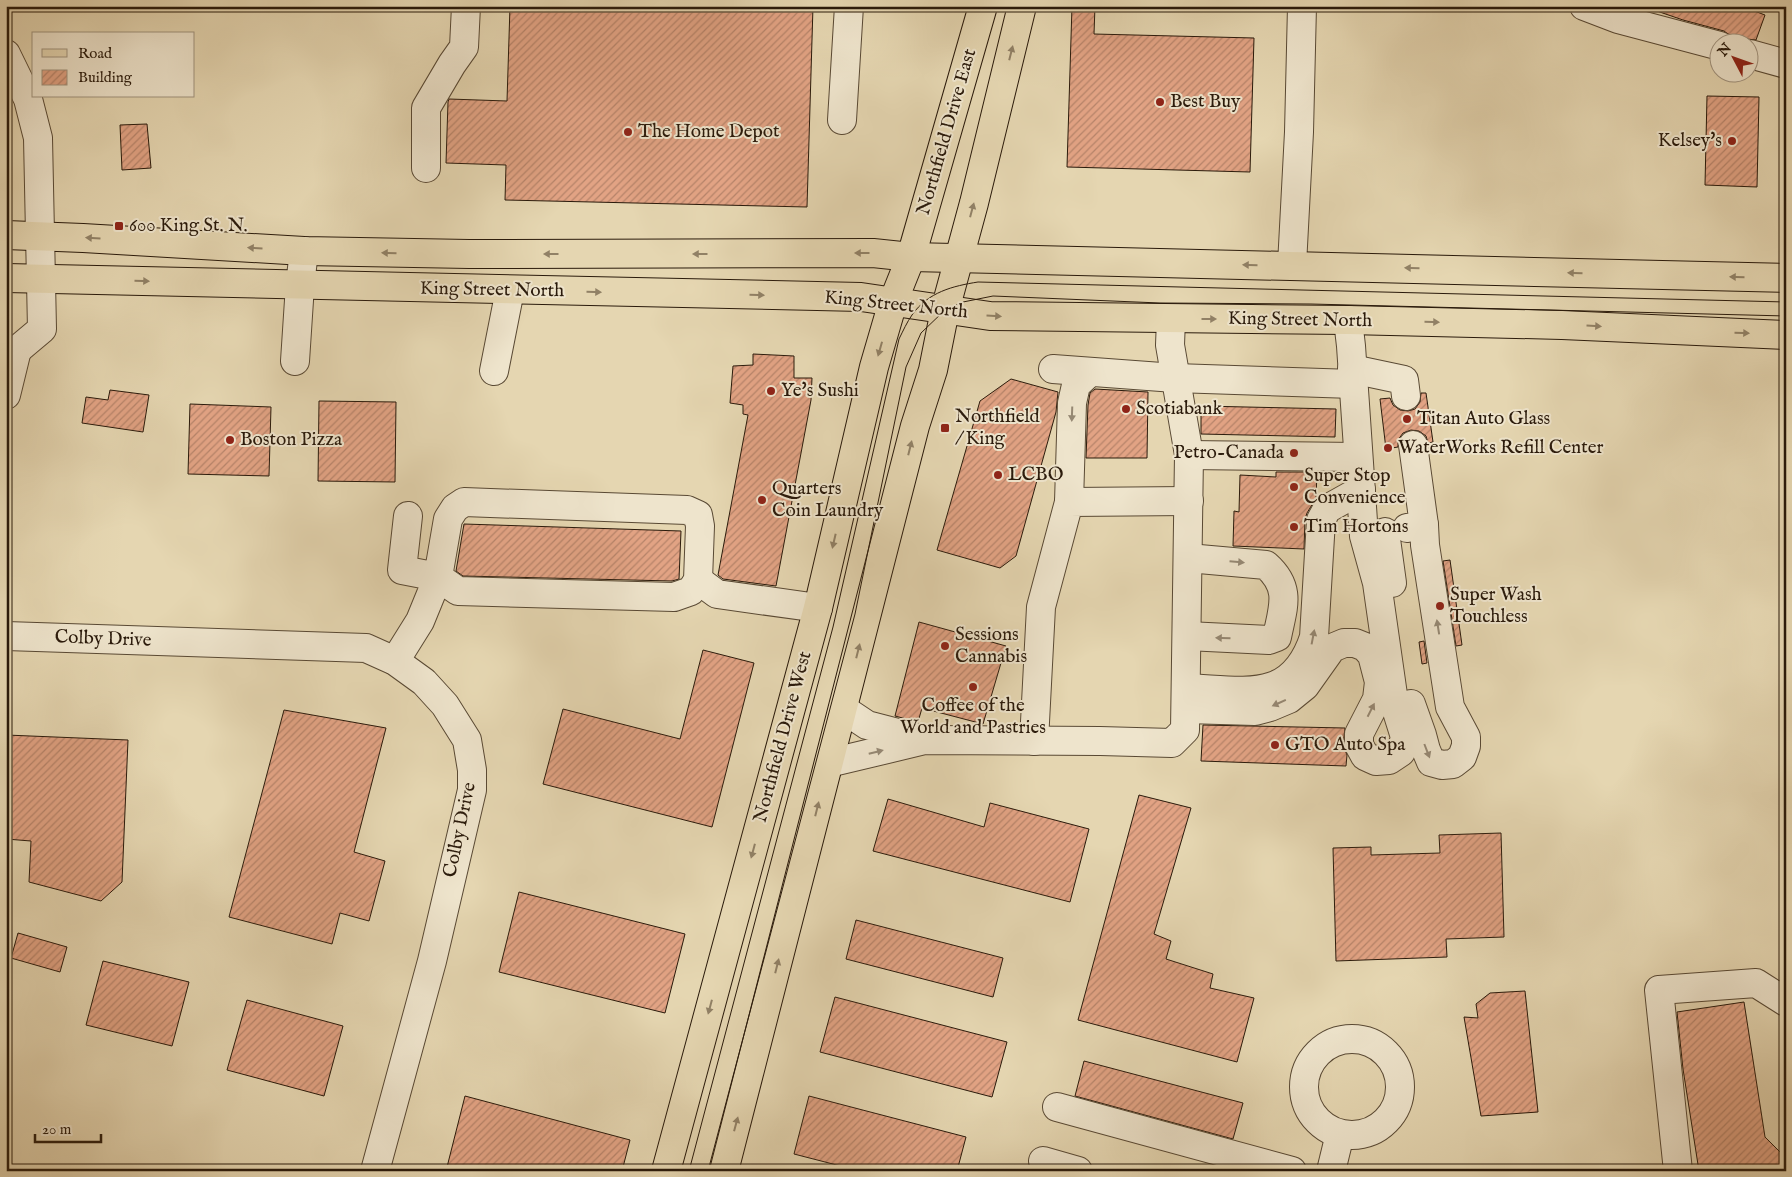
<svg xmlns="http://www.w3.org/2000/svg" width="1792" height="1177" viewBox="0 0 1792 1177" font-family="'IM FELL English',serif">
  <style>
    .building { fill: url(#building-hatch); stroke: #2a1a0b }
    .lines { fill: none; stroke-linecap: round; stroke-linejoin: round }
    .minor-casing { stroke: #594934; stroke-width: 30 }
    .major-casing { stroke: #2a1a0b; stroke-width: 30 }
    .minor { stroke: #eee4cc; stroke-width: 28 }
    .major { stroke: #e5d6b1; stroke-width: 28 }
    .tram { stroke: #2a1a0b; stroke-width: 1 }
    .oneway { fill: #918166 }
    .oneway2 { fill: #968975 }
    .poi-dot { fill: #8f2418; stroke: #eee4cc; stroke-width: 2 }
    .labels { text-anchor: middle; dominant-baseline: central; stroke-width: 4; stroke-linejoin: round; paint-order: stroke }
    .poi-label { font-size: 19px; fill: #2a1a0b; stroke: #eee4cc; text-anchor: start }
    .street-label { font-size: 19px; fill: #2a1a0b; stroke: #eee4cc }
  </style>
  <defs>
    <pattern id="building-hatch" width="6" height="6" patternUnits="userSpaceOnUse" patternTransform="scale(1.25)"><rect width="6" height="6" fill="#e2a384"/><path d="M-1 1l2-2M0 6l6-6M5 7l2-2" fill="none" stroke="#b7846a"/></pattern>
  </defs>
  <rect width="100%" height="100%" fill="#e5d6b1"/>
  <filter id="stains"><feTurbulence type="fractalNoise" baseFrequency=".004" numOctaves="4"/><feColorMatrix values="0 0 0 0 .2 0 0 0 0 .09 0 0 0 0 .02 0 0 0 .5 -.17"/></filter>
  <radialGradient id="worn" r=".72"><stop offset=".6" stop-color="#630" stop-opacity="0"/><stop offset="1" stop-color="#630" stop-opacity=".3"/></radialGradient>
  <g class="building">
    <polygon points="510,6 813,6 807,207 505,200 506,165 446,163 448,102 449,99 507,101"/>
    <polygon points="1072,6 1095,6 1094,34 1254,38 1250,172 1067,167"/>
    <polygon points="1652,6 1741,6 1765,15 1756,40 1747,39 1743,41 1732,37 1724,31 1683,20 1651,9"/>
    <polygon points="1707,96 1759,97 1757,187 1705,185"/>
    <polygon points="147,124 151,168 122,170 120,125"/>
    <polygon points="753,354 794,356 794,378 812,378 811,400 776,586 723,579 718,575 748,415 743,414 743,405 730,403 733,366 753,365"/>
    <polygon points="1011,379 1058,392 1056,412 1016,556 1000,568 937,550 980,401"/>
    <polygon points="1095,389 1148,392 1147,458 1086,458 1088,405 1090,393"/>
    <polygon points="110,390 149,395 143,432 82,423 86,397 108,400"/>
    <polygon points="1421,393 1426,393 1433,442 1428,443 1426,436 1419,431 1411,430 1403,433 1398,440 1398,447 1386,449 1380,399 1390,398 1393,405 1400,410 1408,411 1415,409 1420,402"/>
    <polygon points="319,401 396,402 395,482 318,481"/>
    <polygon points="190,404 271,407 269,476 188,474"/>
    <polygon points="1201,406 1336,409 1335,437 1201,434"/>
    <polygon points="1276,472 1317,472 1316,498 1307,513 1305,519 1304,549 1233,546 1234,511 1239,512 1240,475 1276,477"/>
    <polygon points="464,524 681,531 679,579 672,581 463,576 456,571"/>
    <polygon points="1450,560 1462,645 1456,646 1443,561"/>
    <polygon points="919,622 1006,646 983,724 922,708 918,722 895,716"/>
    <polygon points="1424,641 1427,663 1422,664 1419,642"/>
    <polygon points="703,650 754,663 712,827 543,784 563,709 680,739"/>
    <polygon points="284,710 386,728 354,852 385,861 369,921 340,913 332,944 229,917"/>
    <polygon points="1203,725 1345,728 1343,745 1347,755 1346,766 1201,761"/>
    <polygon points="6,735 128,740 122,882 101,901 29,882 31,841 6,839"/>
    <polygon points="1139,795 1191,808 1154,934 1171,941 1166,959 1213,974 1210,988 1254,998 1237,1062 1078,1020"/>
    <polygon points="888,799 984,827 990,803 1089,829 1070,902 873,851"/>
    <polygon points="1501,833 1504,937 1446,939 1447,957 1336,961 1333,848 1371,847 1371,855 1440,853 1439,835"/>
    <polygon points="519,892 685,934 665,1013 499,972"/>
    <polygon points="856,920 1003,958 993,997 846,959"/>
    <polygon points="18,933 67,947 60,972 11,958"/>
    <polygon points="103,961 189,982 172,1046 86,1025"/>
    <polygon points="1525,991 1538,1112 1481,1116 1464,1017 1478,1018 1476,1004 1490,993"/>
    <polygon points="835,997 1007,1042 992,1097 820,1052"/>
    <polygon points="247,1000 343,1026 324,1096 227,1070"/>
    <polygon points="1744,1002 1765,1137 1786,1158 1786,1171 1699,1171 1683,1069 1677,1012"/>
    <polygon points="1084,1061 1243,1103 1233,1139 1075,1096"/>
    <polygon points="465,1096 630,1140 622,1171 446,1171"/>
    <polygon points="809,1096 966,1137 957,1171 860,1171 794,1154"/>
  </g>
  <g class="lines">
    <defs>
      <g id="minor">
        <polyline points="1584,6 1618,19 1720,46"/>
        <polyline points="6,54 28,99 38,138 42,329 17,350"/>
        <polyline points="1750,54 1786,64"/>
        <polyline points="842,120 849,6"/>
        <polyline points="426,168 426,108 452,64 464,47 466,6"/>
        <polyline points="1292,265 1299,132 1302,6"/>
        <polyline points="6,351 17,350 6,395"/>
        <polyline points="295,361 300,285 304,251"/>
        <polyline points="1053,369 1175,378 1353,384"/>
        <polyline points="1352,369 1404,380 1406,396"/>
        <polyline points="494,371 510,290"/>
        <polyline points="1189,455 1358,457"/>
        <polyline points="1069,502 1072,403 1076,385 1090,372"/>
        <polyline points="1407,528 1424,525 1413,445"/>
        <polyline points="1385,532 1392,583"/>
        <polyline points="698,580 717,594 818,608"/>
        <polyline points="6,636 366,648 395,661 424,682 445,705 467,740 472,770 472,790 432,961 375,1171"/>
        <path d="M1187,636l82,4 8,-3c6,-30 15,-49 -11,-72l-78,-7"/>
        <polyline points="395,661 420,621 438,577 448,519 455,508 464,502 687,510 698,515 700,526 698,580 691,591 674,597 458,591 438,577 402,570 408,516"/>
        <path d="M1186,688c57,2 106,17 128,-51l7,-117 6,-11 34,-19"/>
        <polyline points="1411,704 1422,735 1426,750 1431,762 1442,765 1453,764 1462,757 1466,746 1466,737 1450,707 1425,545 1424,525"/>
        <polyline points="843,709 867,725 921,739"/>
        <polyline points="1186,709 1255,711 1270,707 1289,699 1305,686 1332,648 1344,643 1355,643 1365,647 1372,655 1379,682 1377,699 1359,734 1359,745 1365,756 1376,761 1389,760 1401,752 1405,737 1394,702 1377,583 1364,536 1351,346 1348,320"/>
        <polyline points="1034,741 1041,607 1069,502 1189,501"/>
        <polyline points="829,763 925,740 1100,741 1172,743 1185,730 1189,455 1170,345 1171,319"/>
        <circle cx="1352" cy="1087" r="48"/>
        <polyline points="1057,1107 1292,1171"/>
        <polyline points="1043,1161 1078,1171"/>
        <polyline points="1331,1171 1340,1134"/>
        <polyline points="1678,1171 1659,990 1756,983 1786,1002"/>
      </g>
      <g id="major">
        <polyline points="6,235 83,238 304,251 469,254 873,253 911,257 1786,278"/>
        <polyline points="6,278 861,297 990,316 1348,320 1562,325 1786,335"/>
        <polyline points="666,1171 818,608 874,367 893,302 911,257 983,6"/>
        <polyline points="724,1171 915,426 933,370 945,310 974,203 1022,6"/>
      </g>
    </defs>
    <use href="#minor" class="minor-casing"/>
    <use href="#major" class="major-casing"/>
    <use href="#minor" class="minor"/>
    <use href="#major" class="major"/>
    <g class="tram">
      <path d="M689,1171l144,-544 66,-288c4,-8 8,-17 13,-24 16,-23 41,-29 66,-33l808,20"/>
      <polyline points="708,1171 855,614 906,367 921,333 945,310 963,302 993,296 1160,303 1311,304 1786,316"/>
    </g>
  </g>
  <defs><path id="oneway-solid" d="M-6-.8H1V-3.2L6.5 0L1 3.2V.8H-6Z" transform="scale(1.25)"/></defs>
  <g class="oneway">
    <use href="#oneway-solid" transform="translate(1011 53) rotate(-76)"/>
    <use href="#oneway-solid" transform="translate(972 210) rotate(-75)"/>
    <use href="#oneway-solid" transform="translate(93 238) rotate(-177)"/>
    <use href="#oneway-solid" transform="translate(255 248) rotate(-177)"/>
    <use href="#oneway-solid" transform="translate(389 253) rotate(-179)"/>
    <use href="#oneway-solid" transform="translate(862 253) rotate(180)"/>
    <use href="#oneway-solid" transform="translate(551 254) rotate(180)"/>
    <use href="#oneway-solid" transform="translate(700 254) rotate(180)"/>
    <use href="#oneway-solid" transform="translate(1250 265) rotate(-179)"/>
    <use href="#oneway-solid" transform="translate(1412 268) rotate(-179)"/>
    <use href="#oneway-solid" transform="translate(1575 273) rotate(-178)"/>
    <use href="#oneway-solid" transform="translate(1737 277) rotate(-179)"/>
    <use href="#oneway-solid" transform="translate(142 281) rotate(2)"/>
    <use href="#oneway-solid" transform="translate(594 292) rotate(1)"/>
    <use href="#oneway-solid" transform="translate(757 295) rotate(1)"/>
    <use href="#oneway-solid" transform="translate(994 316) rotate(3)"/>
    <use href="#oneway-solid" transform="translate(1209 319)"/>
    <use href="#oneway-solid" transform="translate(1432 322) rotate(1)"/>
    <use href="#oneway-solid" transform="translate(1594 326) rotate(3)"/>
    <use href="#oneway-solid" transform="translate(1742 333) rotate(2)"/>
    <use href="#oneway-solid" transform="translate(880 349) rotate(106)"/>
    <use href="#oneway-solid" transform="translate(910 448) rotate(-76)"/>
    <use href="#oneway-solid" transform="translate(834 541) rotate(103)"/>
    <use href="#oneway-solid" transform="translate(858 651) rotate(-76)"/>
    <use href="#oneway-solid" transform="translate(817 809) rotate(-76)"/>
    <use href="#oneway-solid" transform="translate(753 851) rotate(105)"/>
    <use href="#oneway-solid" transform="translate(777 966) rotate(-76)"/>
    <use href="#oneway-solid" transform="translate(710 1007) rotate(105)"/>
    <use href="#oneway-solid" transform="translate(736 1124) rotate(-75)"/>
  </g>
  <g class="oneway2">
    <use href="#oneway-solid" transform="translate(1072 414) rotate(92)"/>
    <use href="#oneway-solid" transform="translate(1237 562) rotate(5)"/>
    <use href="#oneway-solid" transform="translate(1438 627) rotate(-99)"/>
    <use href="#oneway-solid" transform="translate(1313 637) rotate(-79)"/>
    <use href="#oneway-solid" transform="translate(1223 638) rotate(-178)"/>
    <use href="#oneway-solid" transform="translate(1279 703) rotate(156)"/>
    <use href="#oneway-solid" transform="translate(1371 710) rotate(-63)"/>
    <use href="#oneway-solid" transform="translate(1427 751) rotate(69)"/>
    <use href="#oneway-solid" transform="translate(876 752) rotate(-14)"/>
  </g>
  <g class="poi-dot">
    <circle cx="1160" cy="102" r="5"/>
    <circle cx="628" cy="132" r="5"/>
    <circle cx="1732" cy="141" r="5"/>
    <rect x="114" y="221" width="10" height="10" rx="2.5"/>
    <circle cx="771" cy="391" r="5"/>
    <circle cx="1126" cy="409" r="5"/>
    <circle cx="1407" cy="419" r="5"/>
    <rect x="940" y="423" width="10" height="10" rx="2.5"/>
    <circle cx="230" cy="440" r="5"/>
    <circle cx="1388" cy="448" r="5"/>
    <circle cx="1294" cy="453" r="5"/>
    <circle cx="998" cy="475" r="5"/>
    <circle cx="1294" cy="487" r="5"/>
    <circle cx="762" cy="500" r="5"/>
    <circle cx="1294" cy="527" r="5"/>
    <circle cx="1440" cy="606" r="5"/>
    <circle cx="945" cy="646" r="5"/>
    <circle cx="973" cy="687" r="5"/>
    <circle cx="1275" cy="745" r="5"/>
  </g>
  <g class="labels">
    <g class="poi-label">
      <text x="1170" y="102">Best Buy</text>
      <text x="638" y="132">The Home Depot</text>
      <text x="1722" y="141" text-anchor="end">Kelsey's</text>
      <text x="129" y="226">600 King St. N.</text>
      <text x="781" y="391">Ye's Sushi</text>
      <text x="1136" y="409">Scotiabank</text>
      <text x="955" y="417">Northfield<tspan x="955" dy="22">/ King</tspan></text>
      <text x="1417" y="419">Titan Auto Glass</text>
      <text x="240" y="440">Boston Pizza</text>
      <text x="1398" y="448">WaterWorks Refill Center</text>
      <text x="1284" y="453" text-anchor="end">Petro-Canada</text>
      <text x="1008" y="475">LCBO</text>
      <text x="1304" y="476">Super Stop<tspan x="1304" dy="22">Convenience</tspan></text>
      <text x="772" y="489">Quarters<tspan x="772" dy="22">Coin Laundry</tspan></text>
      <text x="1304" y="527">Tim Hortons</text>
      <text x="1450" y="595">Super Wash<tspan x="1450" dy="22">Touchless</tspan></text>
      <text x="955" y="635">Sessions<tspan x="955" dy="22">Cannabis</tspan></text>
      <text x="973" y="706" text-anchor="middle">Coffee of the<tspan x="973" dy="22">World and Pastries</tspan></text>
      <text x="1285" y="745">GTO Auto Spa</text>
    </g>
    <g class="street-label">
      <text transform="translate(947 132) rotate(-74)">Northfield Drive East</text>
      <text transform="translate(492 290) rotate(1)">King Street North</text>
      <text transform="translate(896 305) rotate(6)">King Street North</text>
      <text transform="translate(1300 320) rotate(1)">King Street North</text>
      <text transform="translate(103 639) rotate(2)">Colby Drive</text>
      <text transform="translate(783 737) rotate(-75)">Northfield Drive West</text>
      <text transform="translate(460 830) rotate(-78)">Colby Drive</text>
    </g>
  </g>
  <rect width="1792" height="1177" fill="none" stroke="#e5d6b1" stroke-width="25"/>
  <rect x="8" y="8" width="1777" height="1162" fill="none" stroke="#2a1a0b" stroke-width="2.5"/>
  <rect x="12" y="12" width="1767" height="1152" fill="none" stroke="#2a1a0b"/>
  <rect x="32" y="32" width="162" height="65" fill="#eee4cc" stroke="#a0937f"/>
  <rect x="42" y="49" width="25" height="8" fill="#e5d6b1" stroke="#a0937f"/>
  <text x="78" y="58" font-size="15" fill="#2a1a0b">Road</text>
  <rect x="42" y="70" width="25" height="15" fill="url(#building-hatch)" stroke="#a0937f"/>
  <text x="78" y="82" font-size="15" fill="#2a1a0b">Building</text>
  <g transform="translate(1734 58) rotate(311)"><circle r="24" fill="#eee4cc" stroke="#a0937f"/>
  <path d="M0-4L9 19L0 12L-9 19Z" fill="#8f2418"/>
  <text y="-8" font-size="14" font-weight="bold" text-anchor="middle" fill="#2a1a0b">N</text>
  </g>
  <path d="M35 1134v8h66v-8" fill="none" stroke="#2a1a0b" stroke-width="2.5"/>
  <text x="42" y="1134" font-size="15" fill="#2a1a0b" stroke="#eee4cc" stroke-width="4" paint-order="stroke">20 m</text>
  <rect width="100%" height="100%" filter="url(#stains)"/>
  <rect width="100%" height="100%" fill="url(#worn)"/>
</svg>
